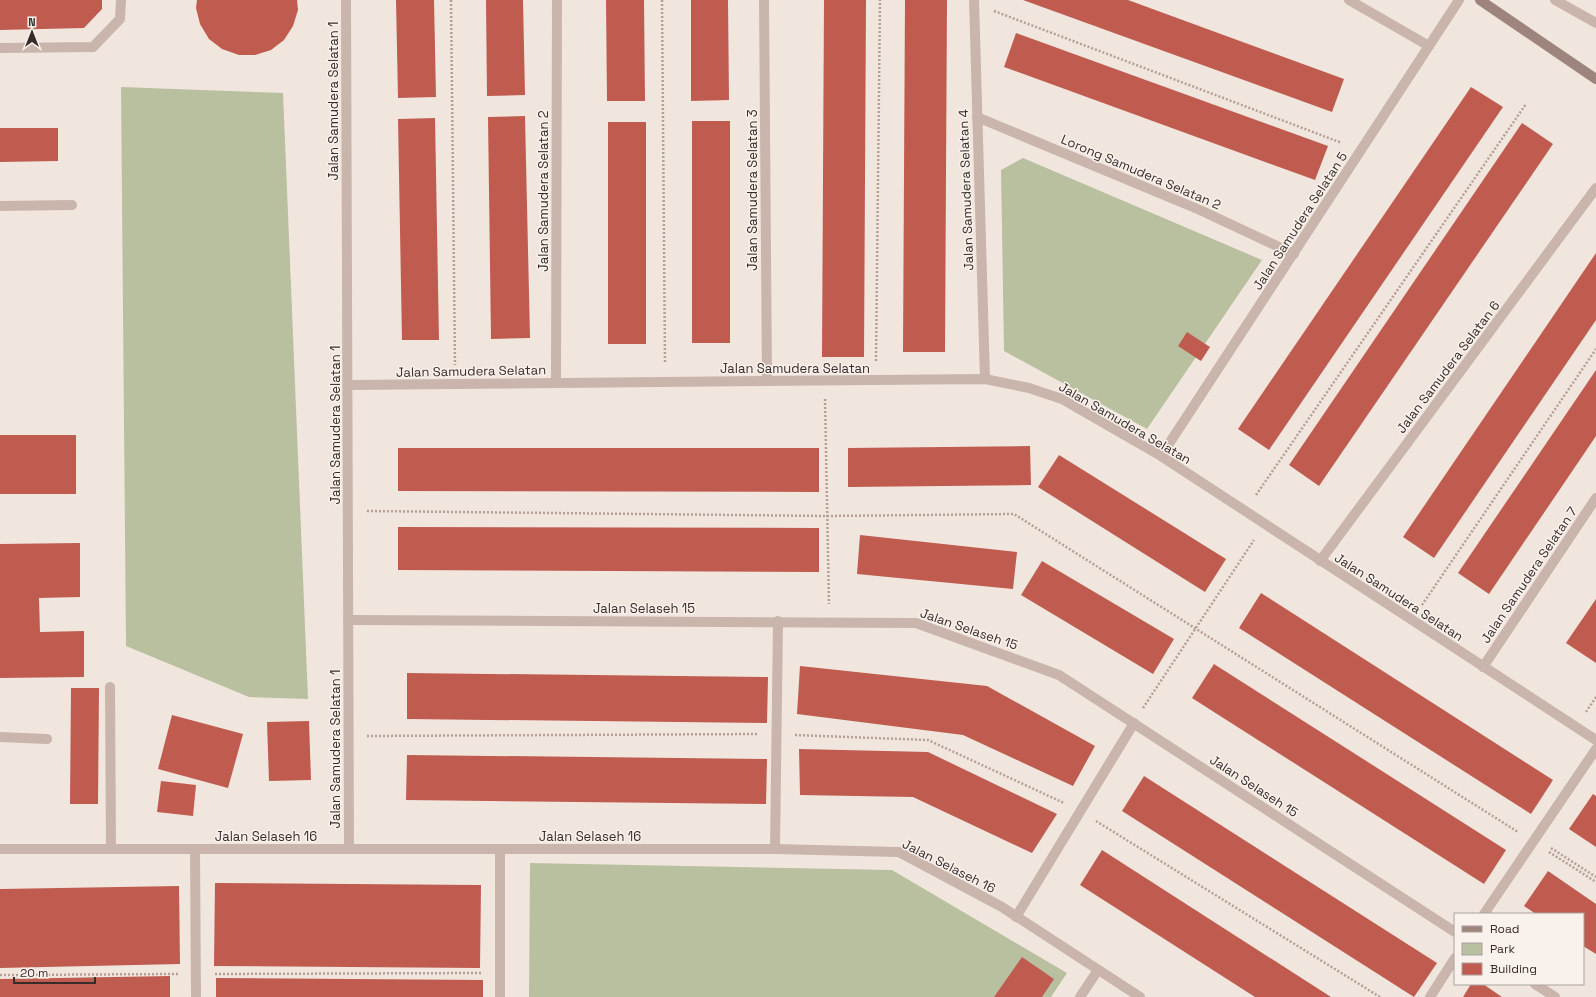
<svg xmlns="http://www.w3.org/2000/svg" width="1596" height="997" viewBox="0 0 1596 997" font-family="'Space Grotesk',sans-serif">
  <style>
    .green { fill: #b9c09f }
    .building { fill: #bf5c4f }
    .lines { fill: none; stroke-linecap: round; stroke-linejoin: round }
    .path { stroke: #b59f95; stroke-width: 2.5; stroke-dasharray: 2 2; stroke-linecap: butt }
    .lane { stroke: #c9b5ab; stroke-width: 10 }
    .street { stroke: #c9b5ab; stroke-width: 10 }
    .secondary { stroke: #9d847c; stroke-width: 10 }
    .labels { text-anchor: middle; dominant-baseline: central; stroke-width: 3; stroke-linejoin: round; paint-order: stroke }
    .street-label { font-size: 13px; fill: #372c2a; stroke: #f9f1eb }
  </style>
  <rect width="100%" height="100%" fill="#f1e6de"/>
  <g class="green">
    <polygon points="121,87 283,93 308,699 249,697 126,646"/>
    <polygon points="1023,158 1262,260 1147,429 1004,351 1001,170"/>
    <polygon points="530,863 892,870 1067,973 1051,997 529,997"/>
  </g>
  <g class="building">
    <polygon points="0,0 102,0 102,9 84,28 0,30"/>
    <polygon points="197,0 297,0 298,10 293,26 284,40 271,50 255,55 239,55 222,49 209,39 200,24 196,8"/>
    <polygon points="396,0 434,0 436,97 398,98"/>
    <polygon points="486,0 523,0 525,95 487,96"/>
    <polygon points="606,0 644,0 645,101 607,101"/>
    <polygon points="691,0 728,0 729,100 691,101"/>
    <polygon points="824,0 866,0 864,357 822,357"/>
    <polygon points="905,0 947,0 945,352 903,352"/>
    <polygon points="1023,0 1128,0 1344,79 1332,112"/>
    <polygon points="1016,33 1328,146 1315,180 1004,67"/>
    <polygon points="1471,87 1503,107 1269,450 1238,429"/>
    <polygon points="525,116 530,338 491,339 488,117"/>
    <polygon points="435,118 439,340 402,340 398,119"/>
    <rect x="692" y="121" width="38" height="222"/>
    <rect x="608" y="122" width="38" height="222"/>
    <polygon points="1522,123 1553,144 1319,486 1289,465"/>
    <polygon points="0,128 58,128 58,161 0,162"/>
    <polygon points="1596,253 1596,320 1434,558 1403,537"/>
    <polygon points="1187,332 1210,347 1201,361 1178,346"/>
    <polygon points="1596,370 1596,436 1489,594 1458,573"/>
    <rect x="0" y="435" width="76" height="59"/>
    <polygon points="1030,446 1031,485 848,487 848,448"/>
    <polygon points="398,448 819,448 819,492 398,491"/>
    <polygon points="1059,455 1226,559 1205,592 1038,487"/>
    <polygon points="398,527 819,528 819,572 398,570"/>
    <polygon points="860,535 1017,552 1013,589 857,574"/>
    <polygon points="80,543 80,597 39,598 40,632 84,631 84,677 0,678 0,544"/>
    <polygon points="1042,561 1174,639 1153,674 1021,595"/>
    <polygon points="1261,593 1553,780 1531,814 1239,628"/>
    <polygon points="1596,599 1596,663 1566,643"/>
    <polygon points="1214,664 1506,850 1484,884 1192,698"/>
    <polygon points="800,666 987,686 1095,746 1073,786 963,735 797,714"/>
    <polygon points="407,673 768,677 767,723 407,719"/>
    <polygon points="71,688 99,688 98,804 70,804"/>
    <polygon points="172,715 243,734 228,788 158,769"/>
    <polygon points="309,721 311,780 269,781 267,722"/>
    <polygon points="799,749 928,752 1057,814 1032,853 913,797 800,795"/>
    <polygon points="407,755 767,759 766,804 406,800"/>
    <polygon points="1144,776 1437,963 1414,997 1122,811"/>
    <polygon points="161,781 196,785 193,816 157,812"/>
    <polygon points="1593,794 1596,796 1596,847 1569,829"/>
    <polygon points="1102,850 1331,997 1255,997 1080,885"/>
    <polygon points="1548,871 1596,904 1596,954 1583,946 1583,914 1536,914 1524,906"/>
    <polygon points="215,883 481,885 480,968 214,966"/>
    <polygon points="179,886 180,964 0,968 0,889"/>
    <polygon points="1022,957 1054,979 1042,997 994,997"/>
    <polygon points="170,976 170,997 0,997 0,979"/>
    <polygon points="216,978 483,980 483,997 216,997"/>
    <polygon points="1471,984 1483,984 1502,997 1463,997"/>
  </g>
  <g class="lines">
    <g class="path">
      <polyline points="451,0 455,365"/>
      <polyline points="662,0 665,363"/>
      <polyline points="994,11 1342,143"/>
      <polyline points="876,361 880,0"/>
      <polyline points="825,399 829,604"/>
      <polyline points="1256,495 1526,104"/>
      <polyline points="367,511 827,516 1014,514 1518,832"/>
      <polyline points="1422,605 1596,349"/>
      <polyline points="1143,708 1254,540"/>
      <polyline points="1586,712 1596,697"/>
      <polyline points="795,735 928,740 1064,803"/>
      <polyline points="367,736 758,734"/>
      <polyline points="1096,821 1380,997"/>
      <polyline points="1551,848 1596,877"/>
      <polyline points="1549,852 1596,882"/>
      <polyline points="215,974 482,973"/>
      <polyline points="0,975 178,974"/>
    </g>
    <g class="lane">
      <polyline points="0,48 93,47 120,19 121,0"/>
      <polyline points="110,687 111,849"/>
      <polyline points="0,737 47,739"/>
      <polyline points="195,849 196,997"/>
      <polyline points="500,849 500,997"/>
      <polyline points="775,849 778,621"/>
      <polyline points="1484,914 1596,749"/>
      <polyline points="1016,917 1134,723"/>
      <polyline points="1430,997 1455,958"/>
    </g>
    <g class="street">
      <polyline points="346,0 349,849"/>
      <polyline points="764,0 767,380"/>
      <polyline points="974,0 985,379"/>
      <polyline points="1349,0 1429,46"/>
      <polyline points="1555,0 1596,23"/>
      <polyline points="977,117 1200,210 1294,254"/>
      <polyline points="0,206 72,205"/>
      <polyline points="556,383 557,0"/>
      <polyline points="348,385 985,379 1029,388 1062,399 1161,456 1596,740"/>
      <polyline points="1161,456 1459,0"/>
      <polyline points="1320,561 1596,188"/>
      <polyline points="348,620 916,623 1059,675 1455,932"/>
      <polyline points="1483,667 1596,498"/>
      <polyline points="0,849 775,849 899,852 1002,907 1140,997"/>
      <polyline points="1535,984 1555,997"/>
      <polyline points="1080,997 1098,970"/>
    </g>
    <polyline class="secondary" points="1480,0 1596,79"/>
  </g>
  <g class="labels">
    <g class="street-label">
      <text transform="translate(333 101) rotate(-90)">Jalan Samudera Selatan 1</text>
      <text transform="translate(1141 172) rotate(23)">Lorong Samudera Selatan 2</text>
      <text transform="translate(752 190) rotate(-90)">Jalan Samudera Selatan 3</text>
      <text transform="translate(966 190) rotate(-92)">Jalan Samudera Selatan 4</text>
      <text transform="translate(543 191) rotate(-90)">Jalan Samudera Selatan 2</text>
      <text transform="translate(1300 221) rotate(-57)">Jalan Samudera Selatan 5</text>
      <text transform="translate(1448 367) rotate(-53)">Jalan Samudera Selatan 6</text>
      <text x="795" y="368">Jalan Samudera Selatan</text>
      <text transform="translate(471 371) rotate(-1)">Jalan Samudera Selatan</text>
      <text transform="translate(1125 423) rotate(30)">Jalan Samudera Selatan</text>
      <text transform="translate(335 425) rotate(-90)">Jalan Samudera Selatan 1</text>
      <text transform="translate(1529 575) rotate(-56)">Jalan Samudera Selatan 7</text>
      <text transform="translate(1399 597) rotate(33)">Jalan Samudera Selatan</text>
      <text x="644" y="608">Jalan Selaseh 15</text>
      <text transform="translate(969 629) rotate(19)">Jalan Selaseh 15</text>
      <text transform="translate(335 749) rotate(-90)">Jalan Samudera Selatan 1</text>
      <text transform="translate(1254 786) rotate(33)">Jalan Selaseh 15</text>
      <text x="266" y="836">Jalan Selaseh 16</text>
      <text x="590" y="836">Jalan Selaseh 16</text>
      <text transform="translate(949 866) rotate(27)">Jalan Selaseh 16</text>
    </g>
  </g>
  <rect x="1454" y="913" width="130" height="72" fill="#f9f1eb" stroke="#aba29e"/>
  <rect x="1462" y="926" width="20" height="6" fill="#9d847c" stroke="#aba29e"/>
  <text x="1490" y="933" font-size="12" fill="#372c2a">Road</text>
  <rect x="1462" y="943" width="20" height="12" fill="#b9c09f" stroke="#aba29e"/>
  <text x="1490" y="953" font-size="12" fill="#372c2a">Park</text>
  <rect x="1462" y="963" width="20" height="12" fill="#bf5c4f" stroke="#aba29e"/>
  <text x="1490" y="973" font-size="12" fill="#372c2a">Building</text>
  <g transform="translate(32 32)" stroke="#f9f1eb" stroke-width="3" paint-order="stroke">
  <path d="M0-3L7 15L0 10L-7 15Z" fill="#372c2a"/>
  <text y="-6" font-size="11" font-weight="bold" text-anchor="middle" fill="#372c2a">N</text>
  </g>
  <path d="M14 977v6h81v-6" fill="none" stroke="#372c2a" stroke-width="2"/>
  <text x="20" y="977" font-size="12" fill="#372c2a" stroke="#f9f1eb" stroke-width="3" paint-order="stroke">20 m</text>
</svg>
